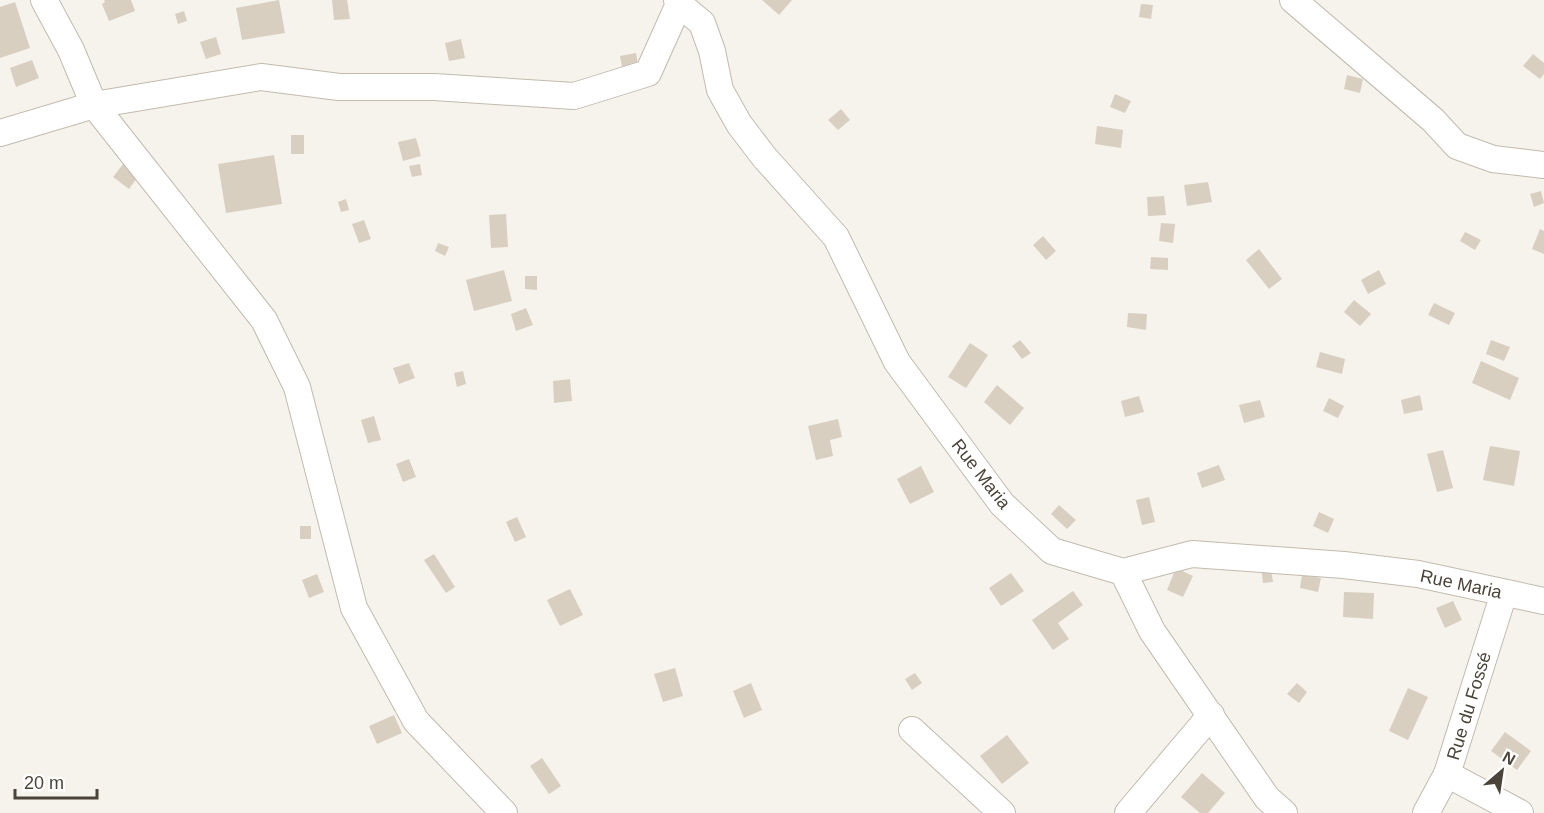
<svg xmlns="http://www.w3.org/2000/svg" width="1544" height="813" viewBox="0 0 1544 813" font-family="Helvetica,sans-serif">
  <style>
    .building { fill: #d8cfc1 }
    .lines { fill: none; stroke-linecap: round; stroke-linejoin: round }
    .street-casing { stroke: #c2bbae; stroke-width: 28 }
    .street { stroke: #fff; stroke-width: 26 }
    .labels { text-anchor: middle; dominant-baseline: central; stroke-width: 4.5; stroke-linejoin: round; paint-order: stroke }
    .street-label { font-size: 18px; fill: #4b4439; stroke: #fff }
  </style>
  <rect width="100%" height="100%" fill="#f6f3ec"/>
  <g class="building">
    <polygon points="104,0 131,0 135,11 109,21 102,4 105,2"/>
    <polygon points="279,0 285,33 242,40 236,8"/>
    <polygon points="332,0 347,0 350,19 334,20"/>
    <polygon points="762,0 792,0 779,15"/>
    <polygon points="15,2 30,48 0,58 0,7"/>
    <polygon points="1141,4 1153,5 1151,19 1139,17"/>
    <polygon points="184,11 187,21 178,24 175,14"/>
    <polygon points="216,37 221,54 206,59 200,42"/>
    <polygon points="461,39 465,58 449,61 445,43"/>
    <polygon points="636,53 638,65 622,67 620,56"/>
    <polygon points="1533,54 1544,63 1544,74 1540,79 1523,66"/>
    <polygon points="32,60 39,78 16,87 10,68"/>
    <polygon points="1347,75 1363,79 1360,93 1344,89"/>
    <polygon points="1115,94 1131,101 1125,113 1110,107"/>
    <polygon points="841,109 850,120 838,130 828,120"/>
    <polygon points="1097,126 1123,130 1121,148 1095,144"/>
    <rect x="291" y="135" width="13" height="19"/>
    <polygon points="416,138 421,156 403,161 398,142"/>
    <polygon points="131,154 146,166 129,189 113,177"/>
    <polygon points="274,155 282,204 226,213 218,164"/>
    <polygon points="420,164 422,175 412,177 409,166"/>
    <polygon points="1208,182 1212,202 1187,206 1184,185"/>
    <polygon points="1541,191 1544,203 1534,207 1530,194"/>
    <polygon points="1164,196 1166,215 1148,216 1147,197"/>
    <polygon points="346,199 349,210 341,212 338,202"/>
    <polygon points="506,214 508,247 491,248 489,215"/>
    <polygon points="364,220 371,239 359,243 352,224"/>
    <polygon points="1161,223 1175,224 1173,243 1159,241"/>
    <polygon points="1540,229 1544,231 1544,254 1532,249"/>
    <polygon points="1465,232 1481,240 1475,250 1460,241"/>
    <polygon points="1043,236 1056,251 1046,260 1033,245"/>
    <polygon points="438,243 449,247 445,256 435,251"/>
    <polygon points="1259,249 1282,279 1269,289 1246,260"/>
    <polygon points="1151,257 1168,258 1168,270 1150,269"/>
    <polygon points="504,270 512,301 474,311 466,280"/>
    <polygon points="1379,270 1386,284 1368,294 1361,280"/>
    <polygon points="525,276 537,276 537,290 525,289"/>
    <polygon points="1354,300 1371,314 1360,326 1344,312"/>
    <polygon points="1434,303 1455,313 1449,325 1428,315"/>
    <polygon points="526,308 533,325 516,331 511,314"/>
    <polygon points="1128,313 1147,314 1146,330 1127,327"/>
    <polygon points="1020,340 1031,353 1022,359 1012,346"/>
    <polygon points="1491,340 1510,347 1504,361 1486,354"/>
    <polygon points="970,343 988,355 966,388 948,377"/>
    <polygon points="1320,352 1345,359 1342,374 1316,367"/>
    <polygon points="1481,361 1519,378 1510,400 1472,383"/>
    <polygon points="409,363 415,378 399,384 393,368"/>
    <polygon points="463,371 466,384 457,387 454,373"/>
    <polygon points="570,379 572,401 554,403 553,381"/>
    <polygon points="997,385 1024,408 1010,425 984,402"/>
    <polygon points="1420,395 1423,410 1404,414 1401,400"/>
    <polygon points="1139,396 1144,412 1125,417 1121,401"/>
    <polygon points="1329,398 1344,406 1338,418 1323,411"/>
    <polygon points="1260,400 1265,417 1244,423 1239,405"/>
    <polygon points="374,416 381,440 368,443 361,420"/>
    <polygon points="838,419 842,437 830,440 833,456 816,460 808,426"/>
    <polygon points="1490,446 1520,451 1514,486 1483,480"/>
    <polygon points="1443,450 1453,488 1437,492 1427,454"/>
    <polygon points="409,459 416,477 403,482 396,464"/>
    <polygon points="1219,465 1225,480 1202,488 1197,473"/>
    <polygon points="921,466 934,492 910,504 897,479"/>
    <polygon points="1149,497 1155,522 1142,525 1136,500"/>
    <polygon points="1059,505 1076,520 1067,529 1051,514"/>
    <polygon points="1319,512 1334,519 1328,533 1313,526"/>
    <polygon points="517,517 526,537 515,542 506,522"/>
    <rect x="300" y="526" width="11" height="13"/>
    <polygon points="434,554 455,587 446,593 424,560"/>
    <polygon points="1270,564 1273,582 1263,583 1261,566"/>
    <polygon points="1176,568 1193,576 1183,597 1167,590"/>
    <polygon points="1011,573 1024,591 1001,606 989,588"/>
    <polygon points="317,574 324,592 309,598 302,580"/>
    <polygon points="1302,575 1321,578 1318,592 1300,588"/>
    <polygon points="570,589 583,615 560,626 547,600"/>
    <polygon points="1073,591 1083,605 1058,623 1069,639 1053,650 1032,620"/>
    <polygon points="1344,592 1374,593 1373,619 1343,617"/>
    <polygon points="1453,601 1462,620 1445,628 1436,608"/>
    <polygon points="675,668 683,696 663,702 654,674"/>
    <polygon points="915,673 922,683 912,690 905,679"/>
    <polygon points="751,683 762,710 744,718 733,691"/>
    <polygon points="1297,683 1307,692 1299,703 1287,694"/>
    <polygon points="1408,688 1428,697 1408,740 1389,731"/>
    <polygon points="394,715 402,733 377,744 369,726"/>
    <polygon points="1505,732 1531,751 1517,770 1491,751"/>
    <polygon points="1007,735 1029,763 1002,784 980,756"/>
    <polygon points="542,758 561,786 549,794 530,766"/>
    <polygon points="1202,773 1225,793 1208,813 1200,813 1181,797"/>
  </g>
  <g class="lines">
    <defs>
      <g id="street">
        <polyline points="44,0 71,50 94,105 264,320 297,387 354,608 416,721 504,813"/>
        <polyline points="677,0 679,4 702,23 712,51 720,90 739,124 765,158 836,237 897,362 1002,504 1052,551 1123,572 1192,554 1344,565 1418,574 1544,601"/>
        <polyline points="1293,0 1433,120 1457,146 1493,159 1544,165"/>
        <polyline points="0,133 94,105 261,77 339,87 434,87 574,96 648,73 679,4"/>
        <polyline points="1123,572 1152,631 1267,798 1284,813"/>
        <polyline points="1504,593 1447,774 1520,813"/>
        <polyline points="912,730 1002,813"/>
        <polyline points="1128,813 1211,715"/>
        <polyline points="1426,813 1447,774"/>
      </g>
    </defs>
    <use href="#street" class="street-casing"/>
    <use href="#street" class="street"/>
  </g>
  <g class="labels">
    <g class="street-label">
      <text transform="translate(981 474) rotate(52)">Rue Maria</text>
      <text transform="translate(1461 584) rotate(12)">Rue Maria</text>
      <text transform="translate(1469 706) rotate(-73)">Rue du Fossé</text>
    </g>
  </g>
  <g transform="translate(1502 771) rotate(29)" stroke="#ffffff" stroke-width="4.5" paint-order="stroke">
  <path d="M0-4.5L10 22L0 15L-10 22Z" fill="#4b4439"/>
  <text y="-9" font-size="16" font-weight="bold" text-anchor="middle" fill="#4b4439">N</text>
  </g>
  <path d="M15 789v9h82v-9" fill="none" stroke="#4b4439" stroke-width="3"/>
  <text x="24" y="789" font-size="18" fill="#4b4439" stroke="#ffffff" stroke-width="4.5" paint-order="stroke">20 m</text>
</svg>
